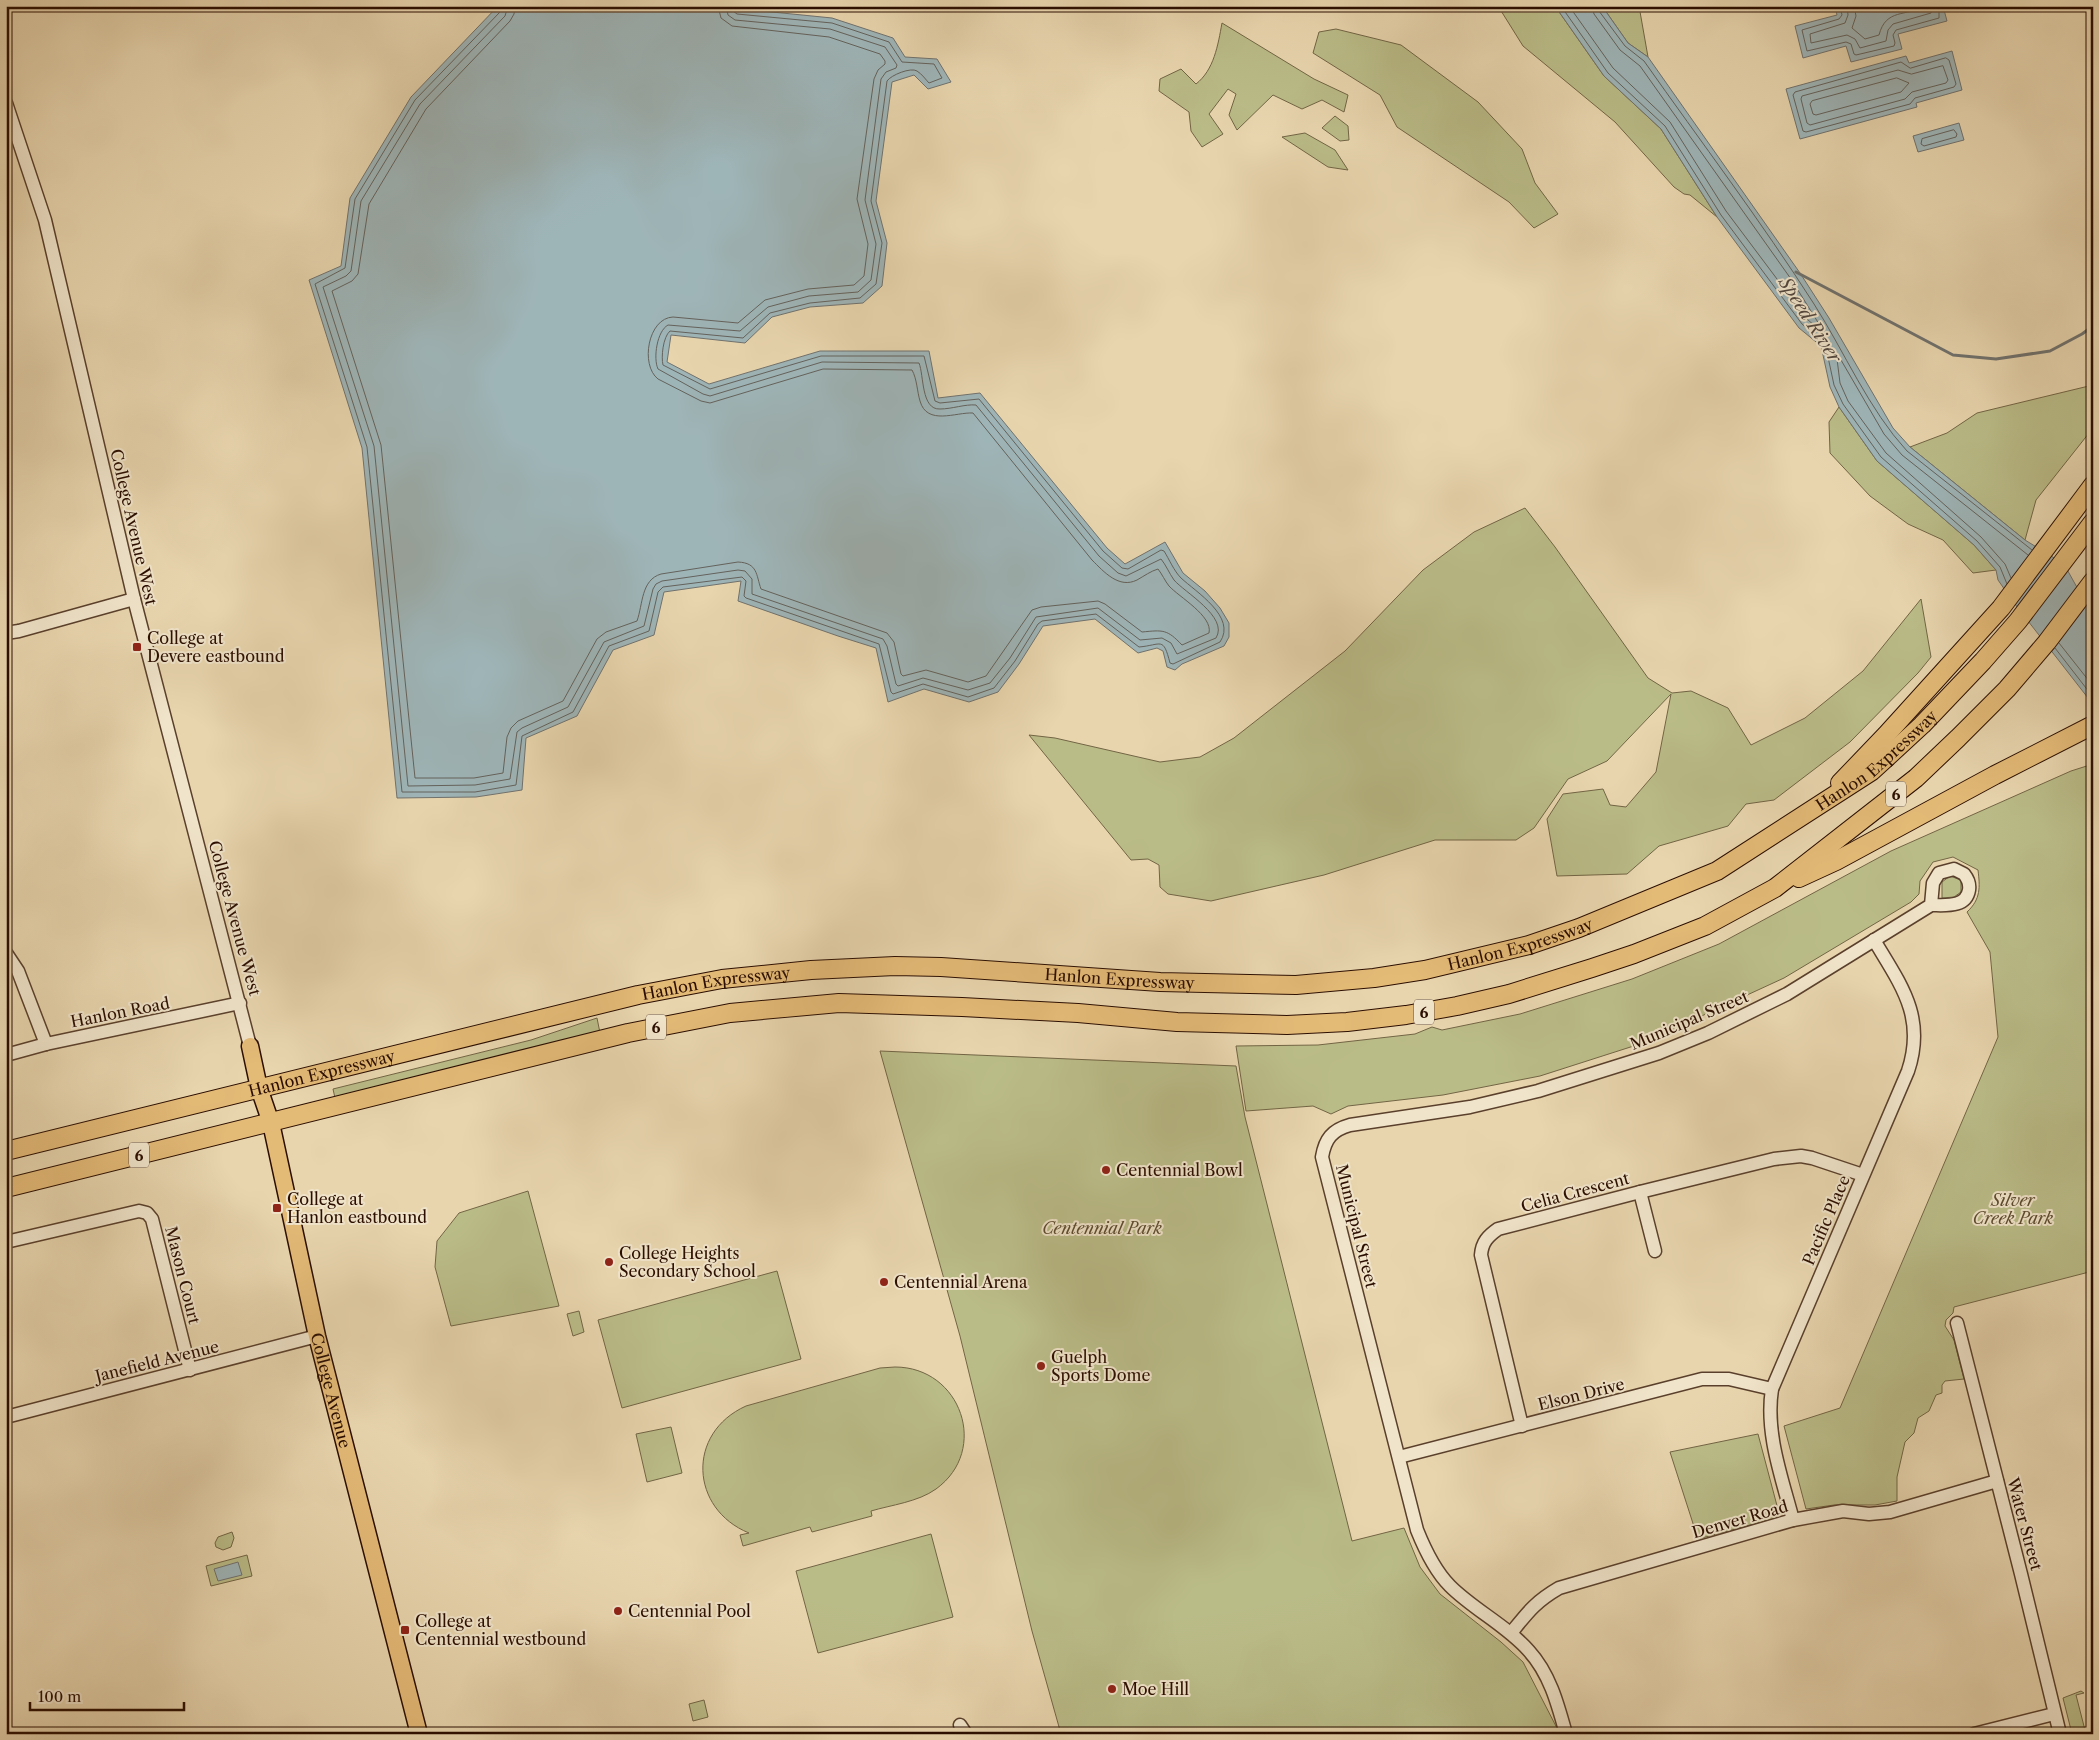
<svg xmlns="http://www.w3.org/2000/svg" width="2099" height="1740" viewBox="0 0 2099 1740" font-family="'Libre Caslon Text',serif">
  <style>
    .green { fill: #babc88; stroke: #726544 }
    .water { fill: #9eb5b8; stroke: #70726e }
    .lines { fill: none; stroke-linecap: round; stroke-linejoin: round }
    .shore { stroke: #64625c; stroke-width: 1 }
    .stream { stroke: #70726e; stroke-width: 3 }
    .minor-casing { stroke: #5a402c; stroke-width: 15 }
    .major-casing { stroke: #2b0e00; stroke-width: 19 }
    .highway-casing { stroke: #2b0e00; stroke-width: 20 }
    .minor { stroke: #f0e4ca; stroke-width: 12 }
    .major { stroke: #e4ba77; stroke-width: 16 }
    .highway { stroke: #e4ba77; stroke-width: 18 }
    .poi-dot { fill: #8f2418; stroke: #f0e4ca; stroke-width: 2 }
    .labels { text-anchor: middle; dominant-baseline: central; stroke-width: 4; stroke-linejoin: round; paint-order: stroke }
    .shield { fill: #f0e4ca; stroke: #664e3d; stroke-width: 1 }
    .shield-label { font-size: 15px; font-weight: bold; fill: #2b0e00 }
    .street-label { font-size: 16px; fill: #2b0e00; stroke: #f0e4ca }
    .poi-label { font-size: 16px; fill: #2b0e00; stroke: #f0e4ca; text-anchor: start }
    .park-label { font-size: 16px; font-style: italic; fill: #5d4b30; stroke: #f0e4ca }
    .water-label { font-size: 18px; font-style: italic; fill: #534840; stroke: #f0e4ca }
  </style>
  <rect width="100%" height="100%" fill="#e8d5ae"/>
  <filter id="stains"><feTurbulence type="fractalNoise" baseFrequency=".004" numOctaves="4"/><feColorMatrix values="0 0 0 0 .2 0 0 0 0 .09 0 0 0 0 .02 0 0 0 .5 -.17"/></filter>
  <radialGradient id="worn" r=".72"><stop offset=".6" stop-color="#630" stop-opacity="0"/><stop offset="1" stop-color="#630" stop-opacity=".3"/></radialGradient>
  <g class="green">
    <polygon points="1498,6 1555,6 1604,76 1661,129 1717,217 1690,195 1684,194 1674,187 1615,122 1523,46"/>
    <polygon points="1602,6 1639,6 1648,57 1628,43"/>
    <path d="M1222,23l92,56 34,16 -4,17 -22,-12 -20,9 -29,-14 -36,35 -8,-15 7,-21 -8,-5 -19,25 14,20 -21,13 -11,-16 -2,-19 -30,-21 1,-12 21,-10 15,15c18,-14 22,-39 26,-61z"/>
    <polygon points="1336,29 1401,45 1478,102 1522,149 1535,183 1558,214 1534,228 1509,202 1397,127 1380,95 1313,53 1319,32"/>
    <polygon points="1335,116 1348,126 1349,140 1340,141 1322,128"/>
    <polygon points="1305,133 1335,150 1348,170 1328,167 1282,137"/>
    <polygon points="2093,385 2093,428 2036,500 2025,540 1910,447 1947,433 1977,413"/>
    <polygon points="1839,407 1877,461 1974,545 1996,570 1973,573 1943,540 1908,524 1870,496 1830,453 1829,422"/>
    <polygon points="1525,508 1555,547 1648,678 1672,693 1691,691 1728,708 1751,745 1805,718 1863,671 1921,599 1931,657 1918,673 1850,742 1774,800 1746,804 1728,826 1659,846 1627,874 1557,876 1547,819 1563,794 1603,789 1610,805 1626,807 1656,772 1671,694 1607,761 1568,779 1534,828 1516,840 1435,840 1324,875 1211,901 1168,894 1160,887 1159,865 1148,859 1131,860 1029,735 1055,738 1160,762 1200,757 1234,738 1345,651 1423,570 1474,532"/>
    <path d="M2093,764v507l-139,36 -1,6 -7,7 -1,6 9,14 10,39 -19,2 -3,4v8l-6,2 -7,16 -11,7 -4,15 -9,9 -8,35v24l-22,4h-41l-28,4 -22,-83 56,-18 158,-371 -8,-85 -23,-40c14,-13 13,-25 11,-42l-25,-13 -20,5 -13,19 -1,13 -8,8 -127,76 -141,65 -103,33 -97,19 -95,11 -17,8 -18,-8 -67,5 -10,-65 82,-1 97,-11 17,-7 10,3 78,-16 112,-35 87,-35 172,-93 180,-80z"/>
    <polygon points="1950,876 1961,880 1961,892 1954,897 1942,898 1942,882"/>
    <polygon points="597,1018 600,1033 335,1098 333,1089 531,1040"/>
    <polygon points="880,1051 1236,1066 1245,1117 1352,1541 1404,1528 1420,1567 1440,1594 1501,1642 1523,1662 1560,1734 1061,1734 1032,1631 960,1336"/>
    <polygon points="528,1191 559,1306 451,1326 435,1267 437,1241 459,1213"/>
    <polygon points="777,1271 801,1359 622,1408 598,1320"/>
    <polygon points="579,1311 584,1332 573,1336 567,1314"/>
    <path d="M895,1367c66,0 95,83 41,122 -18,13 -45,16 -65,22l1,5 -60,16 -2,-5 -67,19 -3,-11 9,-2c-59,-24 -63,-100 -3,-127l134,-38z"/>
    <polygon points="671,1427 682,1473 647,1482 636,1434"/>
    <polygon points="1758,1434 1780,1517 1698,1539 1670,1452"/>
    <polygon points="232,1532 234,1538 231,1547 223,1550 216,1547 215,1543 218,1537"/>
    <polygon points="931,1534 953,1617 818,1653 796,1571"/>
    <polygon points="247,1555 252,1576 211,1586 206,1566"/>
    <polygon points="2081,1691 2084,1693 2076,1695 2086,1734 2072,1734 2063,1698"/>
    <polygon points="704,1700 708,1717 693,1721 689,1704"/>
  </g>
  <g class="water">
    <polygon points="498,6 712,6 832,18 893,38 905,57 937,59 951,82 928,89 914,75 892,82 876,201 887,243 882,286 863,303 810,307 772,317 745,343 671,335 667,362 709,384 820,351 929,351 938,398 980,393 1107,548 1125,564 1165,542 1183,573 1205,591 1220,608 1229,623 1229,637 1224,646 1182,664 1175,670 1167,667 1163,651 1157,648 1138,653 1095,619 1043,626 1019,664 998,692 969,702 924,689 888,702 876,648 838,636 738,601 741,581 664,592 654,635 613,650 577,716 526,738 522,790 476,797 397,798 362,448 309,280 341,266 350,198 411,97"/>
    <polygon points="1555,6 1602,6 1628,43 1648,57 1800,273 1829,318 1893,428 1910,447 2025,540 2064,564 2089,609 2093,613 2093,708 2088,698 2014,603 1998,580 1996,570 1974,545 1877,461 1839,407 1830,387 1821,346 1799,328 1717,217 1661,129 1604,76"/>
    <polygon points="1835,6 1943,6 1947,21 1898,34 1902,49 1851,62 1846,46 1803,58 1795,26 1837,15"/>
    <polygon points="1952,51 1962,90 1916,103 1917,107 1800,139 1786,89 1906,56 1909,63"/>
    <polygon points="1959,123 1964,140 1918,152 1913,136"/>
    <polygon points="238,1562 242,1575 218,1581 214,1569"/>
  </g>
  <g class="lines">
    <g class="shore">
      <path d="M501,6l-1,6 -85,88 -60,99 -10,69 -30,16 52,163 35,345h73l41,-7 6,-49 51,-24 36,-66 40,-15 9,-39 5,-5 79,-10 4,4 -2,15 2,2 133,46 12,48 2,2 30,-10 45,13 26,-9 21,-27 23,-37 4,-3 54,-7 43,33c23,-2 24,-11 31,16l3,1 47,-22c17,-25 -24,-50 -39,-64 -7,-7 -12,-19 -17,-27l-3,-1 -33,19 -6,-1 -19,-17 -124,-152 -39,4 -5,-2 -11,-45h-103l-111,33 -47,-24c-2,-8 0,-28 7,-34l73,7 27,-25 40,-10 50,-5 16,-14 6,-41 -11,-42 16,-120c4,-6 24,-14 30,-10 5,3 9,9 12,12l13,-5 -8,-14 -32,-2 -13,-20 -57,-19 -95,-9 -4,-3 -1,-5"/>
      <path d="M508,6l-3,10 -85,88 -59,97 -10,70 -5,5 -23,11 51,159 34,340 67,-1 35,-6 7,-47 5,-4 46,-21 36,-65 40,-16 9,-37 3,-5 6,-3 76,-11 7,1 7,8v15l131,45 4,7 9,38 2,2 25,-8 45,12 22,-7 20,-25 26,-41 62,-9 42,32 22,-2 9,5 6,11 39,-16c13,-21 -32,-46 -42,-58 -5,-7 -8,-15 -13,-21l-35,17 -8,-3 -19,-17 -123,-151c-11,-1 -24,4 -36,4 -19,1 -16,-34 -21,-46l-97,-1 -112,34 -7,-2 -45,-25c-5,-11 -1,-38 10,-44l72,6 28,-24 41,-11 49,-4 13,-12 5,-36 -11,-44 16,-121 5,-7 10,-4 1,-3 -12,-18 -55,-18 -95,-9 -7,-5 -2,-9"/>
      <path d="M515,6l-1,8 -4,7 -84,88 -57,95 -11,70 -6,7 -20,10 49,154 34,333h59l29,-5 4,-36 4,-9 7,-7 45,-20 34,-62 9,-7 31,-11c6,-17 4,-41 24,-47l77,-12c20,1 18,13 23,27l126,44 7,9 7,32 2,2 23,-6 42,12 18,-6 46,-66 9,-3 57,-6 7,3 37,28c21,-2 25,-3 40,13l27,-12c4,-17 -30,-36 -40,-47 -4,-5 -7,-12 -11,-17 -7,2 -14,7 -21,11 -18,9 -33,-8 -45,-20l-119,-147c-17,-1 -46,13 -53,-12 -3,-10 -3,-22 -8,-31l-89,-1 -113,34 -9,-2 -43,-22c-18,-14 -10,-61 15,-62l65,6 27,-23 43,-11 46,-4 10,-9 4,-32 -11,-45 17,-120 4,-9 7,-6v-3l-5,-7 -51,-17 -97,-11 -11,-8 -3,-12"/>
      <polyline points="1561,6 1608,73 1665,126 1721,215 1802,324 1825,343 1834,385 1843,404 1881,457 1977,541 2000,567 2007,584"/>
      <polyline points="1569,6 1613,68 1670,122 1726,211 1807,319 1816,327 1819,327 1819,324 1791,279 1640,66 1620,50 1594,14 1592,6"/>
      <path d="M1598,6l1,5 26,35 19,15c57,81 117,160 170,243 30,47 55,106 93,147l125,99"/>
      <polyline points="1840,6 1842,15 1839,19 1802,30 1807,51 1846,42 1851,44 1854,54 1856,55 1894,46 1895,43 1893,35 1896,30 1939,18 1939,6"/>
      <polyline points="1847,6 1848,15 1845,23 1810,34 1811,43 1847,35 1855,39 1860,48 1886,41 1888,30 1893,24 1931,13 1932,6"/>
      <path d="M1854,6l2,10 -4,12 13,11 14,-4c7,-27 27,-18 46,-29"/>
      <polygon points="1946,58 1949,60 1956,84 1954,87 1915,98 1910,104 1806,132 1803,131 1793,95 1795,92 1901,62 1910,68"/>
      <polygon points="1943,66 1948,80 1946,83 1912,92 1905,99 1810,125 1807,123 1801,99 1802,96 1898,70 1911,74"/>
      <polygon points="1897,78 1909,83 1901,92 1816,115 1813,114 1810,104 1812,101"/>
      <polygon points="1954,130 1957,134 1956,137 1924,146 1921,144 1922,139"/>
      <polyline points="2011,578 2005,564 1981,537 1886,453 1848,401 1840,383 1837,359 1841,360 1884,434 1902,455 2028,555"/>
      <polyline points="2059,643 2093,686"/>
      <polyline points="2055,648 2093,697"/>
    </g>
    <polyline class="stream" points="1796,272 1953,355 1996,359 2050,351 2082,334 2093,326"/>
    <defs>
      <g id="minor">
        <polyline points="6,103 45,220 134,599 250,1046"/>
        <polyline points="6,633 19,631 134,599"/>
        <polyline points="6,953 18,971 46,1044"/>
        <polyline points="6,1055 46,1044 240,1003"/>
        <polyline points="1640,1192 1655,1251"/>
        <polyline points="6,1242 139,1211 147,1213 152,1219 190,1370"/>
        <polyline points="1957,1323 2021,1574 2060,1734"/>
        <polyline points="6,1417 317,1336"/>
        <path d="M1522,1426l-41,-171c1,-13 7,-19 17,-26l142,-37 134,-33 27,-3 11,2 51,17"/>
        <polyline points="1399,1457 1702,1379 1729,1379 1772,1389"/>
        <path d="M1793,1520c-11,-42 -28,-87 -21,-131l136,-318c18,-54 -7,-86 -34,-131"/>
        <path d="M1511,1633c17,-21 24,-31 48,-45l234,-68 50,-9 26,3 21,-2 107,-31"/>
        <polyline points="960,1725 966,1734"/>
        <path d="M1566,1734c-8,-29 -16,-60 -37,-83 -23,-26 -55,-41 -79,-65 -15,-15 -25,-36 -33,-56l-95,-373c3,-18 10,-27 28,-32l120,-18 68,-16 121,-38 49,-20 79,-39 144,-89c14,0 35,3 38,-15 1,-6 -1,-11 -5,-16l-10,-5 -15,4 -6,10 -2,22"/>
        <polyline points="1974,1734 2054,1714"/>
      </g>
      <g id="major">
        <path id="s1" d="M250,1046l9,42 12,35 46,213 102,398"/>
      </g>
      <g id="highway">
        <polyline points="1840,783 1886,735 2001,608 2093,485"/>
        <polyline points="1799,878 1836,861 1995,775 2093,725"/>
        <path id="s2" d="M6,1151l632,-156 84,-16 89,-9 84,-4 46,1 219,15 136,3 78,-7 51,-8 104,-25 50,-17 138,-57 155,-100 50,-46 61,-64 35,-40 75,-99"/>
        <polyline points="6,1188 628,1033 730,1013 839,1003 962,1007 1078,1013 1177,1022 1287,1025 1347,1022 1406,1015 1457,1006 1509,994 1592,968 1634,954 1705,926 1775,888 1916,778 1958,738 2007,689 2047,642 2093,581"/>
      </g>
    </defs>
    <use href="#minor" class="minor-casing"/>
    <use href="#major" class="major-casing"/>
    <use href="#highway" class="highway-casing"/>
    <use href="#minor" class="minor"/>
    <use href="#major" class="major"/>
    <use href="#highway" class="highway"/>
  </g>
  <g class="poi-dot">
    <rect x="132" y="642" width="10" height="10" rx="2.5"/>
    <circle cx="1106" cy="1170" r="5"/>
    <rect x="272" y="1203" width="10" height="10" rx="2.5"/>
    <circle cx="609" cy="1262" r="5"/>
    <circle cx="884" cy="1282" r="5"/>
    <circle cx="1041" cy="1366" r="5"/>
    <circle cx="618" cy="1611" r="5"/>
    <rect x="400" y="1625" width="10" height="10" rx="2.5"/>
    <circle cx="1112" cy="1689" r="5"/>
  </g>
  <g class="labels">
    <g class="shield">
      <rect x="1886" y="781.5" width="20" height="25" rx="4"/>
      <rect x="1414" y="999.5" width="20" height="25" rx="4"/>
      <rect x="646" y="1014.5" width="20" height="25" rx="4"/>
      <rect x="129" y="1142.5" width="20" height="25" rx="4"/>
    </g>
    <g class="shield-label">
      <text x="1896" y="794">6</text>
      <text x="1424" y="1012">6</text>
      <text x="656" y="1027">6</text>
      <text x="139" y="1155">6</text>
    </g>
    <g class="street-label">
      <text transform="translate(134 527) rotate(77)">College Avenue West</text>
      <text stroke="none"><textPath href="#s2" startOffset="1945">Hanlon Expressway</textPath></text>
      <text transform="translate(235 918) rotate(75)">College Avenue West</text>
      <text stroke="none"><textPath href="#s2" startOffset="1540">Hanlon Expressway</textPath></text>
      <text stroke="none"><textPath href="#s2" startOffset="1135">Hanlon Expressway</textPath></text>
      <text stroke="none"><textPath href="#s2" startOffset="730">Hanlon Expressway</textPath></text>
      <text transform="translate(120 1012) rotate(-11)">Hanlon Road</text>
      <text transform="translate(1689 1020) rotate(-23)">Municipal Street</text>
      <text stroke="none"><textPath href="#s2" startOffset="325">Hanlon Expressway</textPath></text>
      <text transform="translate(1575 1192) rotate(-15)">Celia Crescent</text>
      <text transform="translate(1826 1220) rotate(-67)">Pacific Place</text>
      <text transform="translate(1357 1226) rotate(76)">Municipal Street</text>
      <text transform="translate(183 1275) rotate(76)">Mason Court</text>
      <text transform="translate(157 1361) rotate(-14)">Janefield Avenue</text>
      <text stroke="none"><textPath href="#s1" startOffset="354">College Avenue</textPath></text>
      <text transform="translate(1581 1394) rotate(-14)">Elson Drive</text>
      <text transform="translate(1740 1519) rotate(-16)">Denver Road</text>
      <text transform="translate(2025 1524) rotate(75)">Water Street</text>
    </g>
    <g class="poi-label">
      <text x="147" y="638">College at<tspan x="147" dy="18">Devere eastbound</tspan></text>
      <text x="1116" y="1170">Centennial Bowl</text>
      <text x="287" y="1199">College at<tspan x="287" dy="18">Hanlon eastbound</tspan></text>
      <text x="619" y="1253">College Heights<tspan x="619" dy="18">Secondary School</tspan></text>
      <text x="894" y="1282">Centennial Arena</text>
      <text x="1051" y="1357">Guelph<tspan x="1051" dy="18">Sports Dome</tspan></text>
      <text x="628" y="1611">Centennial Pool</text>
      <text x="415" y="1621">College at<tspan x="415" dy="18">Centennial westbound</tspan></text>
      <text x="1122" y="1689">Moe Hill</text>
    </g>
    <g class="park-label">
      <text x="2013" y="1200">Silver<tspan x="2013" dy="18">Creek Park</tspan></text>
      <text x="1102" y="1228">Centennial Park</text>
    </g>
    <g class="water-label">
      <text transform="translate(1810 320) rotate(57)">Speed River</text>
    </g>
  </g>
  <rect width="2099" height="1740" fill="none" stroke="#e8d5ae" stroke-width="25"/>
  <rect x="8" y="8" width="2084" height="1725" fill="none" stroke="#2b0e00" stroke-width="2.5"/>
  <rect x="12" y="12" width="2074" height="1715" fill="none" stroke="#2b0e00"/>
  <path d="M30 1702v8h154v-8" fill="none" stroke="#2b0e00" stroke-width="2.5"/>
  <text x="38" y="1702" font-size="15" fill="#2b0e00" stroke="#f0e4ca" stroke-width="4" paint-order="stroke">100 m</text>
  <rect width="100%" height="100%" filter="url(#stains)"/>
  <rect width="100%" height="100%" fill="url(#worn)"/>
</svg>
